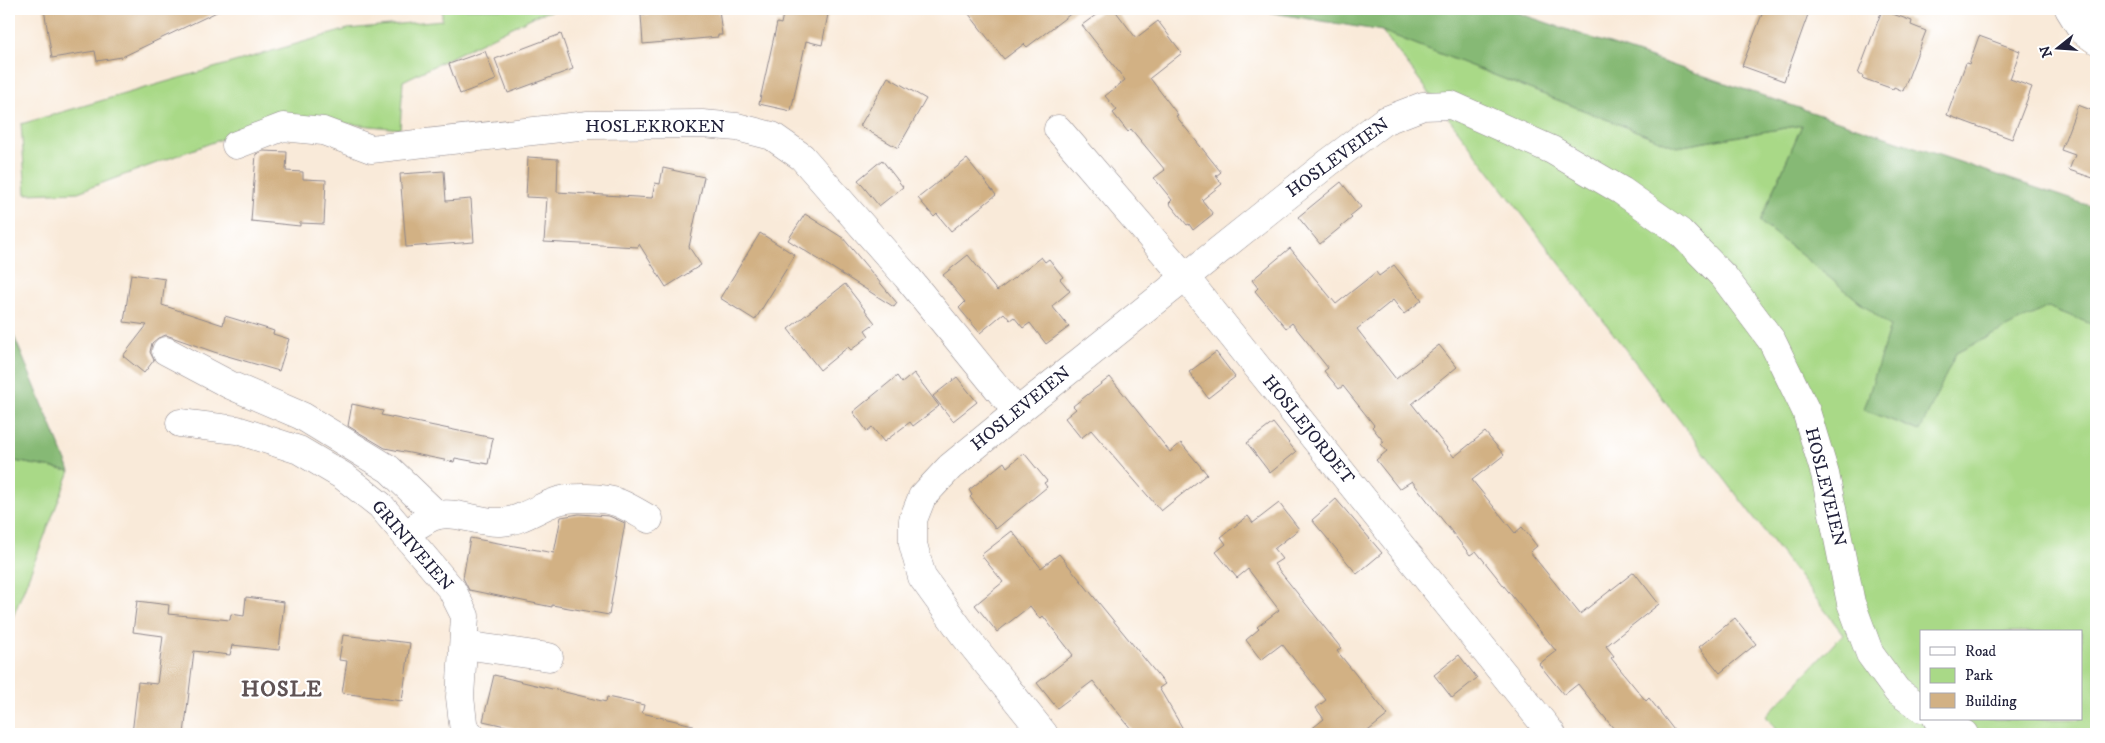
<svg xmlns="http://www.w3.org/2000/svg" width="2105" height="743" viewBox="0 0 2105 743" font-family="'IM FELL DW Pica',serif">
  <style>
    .green { fill: #a9d987; stroke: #667e61; fill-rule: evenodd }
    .forest { fill: #86b974; stroke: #546e58 }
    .building { fill: #d2b184 }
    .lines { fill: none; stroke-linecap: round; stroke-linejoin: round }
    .minor-casing { stroke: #8e868a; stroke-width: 29 }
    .minor { stroke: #fff; stroke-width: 28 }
    .labels { text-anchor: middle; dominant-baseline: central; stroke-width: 4.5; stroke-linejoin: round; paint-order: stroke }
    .street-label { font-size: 18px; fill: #22223b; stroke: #fff }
    .district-label { font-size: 22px; font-weight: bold; letter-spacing: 1px; fill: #605455; stroke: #fff }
  </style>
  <rect width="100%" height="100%" fill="#fff"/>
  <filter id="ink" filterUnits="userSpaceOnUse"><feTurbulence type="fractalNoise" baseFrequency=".02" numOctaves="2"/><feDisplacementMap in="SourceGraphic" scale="10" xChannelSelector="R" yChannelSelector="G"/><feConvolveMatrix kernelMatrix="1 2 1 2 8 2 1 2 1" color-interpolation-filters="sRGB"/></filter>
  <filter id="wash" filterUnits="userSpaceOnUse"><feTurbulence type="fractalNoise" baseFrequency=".0096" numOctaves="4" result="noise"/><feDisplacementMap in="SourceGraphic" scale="20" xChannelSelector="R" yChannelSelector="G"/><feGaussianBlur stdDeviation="1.12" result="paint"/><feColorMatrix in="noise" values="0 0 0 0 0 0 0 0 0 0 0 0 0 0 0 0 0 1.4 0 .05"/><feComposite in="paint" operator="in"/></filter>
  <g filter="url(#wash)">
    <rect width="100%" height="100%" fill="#f9ead9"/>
    <g class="green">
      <polygon points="442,9 560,9 539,14 403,81 400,129 301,119 238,133 78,192 26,194 21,124 348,29 442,20"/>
      <path d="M1382,31l295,116 125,-22 -42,97 130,104 -25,84 54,21 37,-78 92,-47 48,20v408h-317l-13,-18 77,-82zM1921,632h160v87h-160z"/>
      <polygon points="9,460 70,471 9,627"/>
    </g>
    <g class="forest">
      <polygon points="1249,9 1506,9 2096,208 2096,326 2048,307 1956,353 1920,431 1864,410 1890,326 1760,222 1802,125 1677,147 1382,31"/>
      <polygon points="9,324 70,471 9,460"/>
    </g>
    <g id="blocks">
      <g class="building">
        <polygon points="44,9 223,9 122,57 97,61 95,51 52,58"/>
        <polygon points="675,9 719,9 722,35 718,35 718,37 643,44 641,15 675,12"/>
        <polygon points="784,9 829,9 822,45 806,41 791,111 759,104 777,23 781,24"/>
        <polygon points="965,9 1077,9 1027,47 1024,44 1004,59"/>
        <polygon points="1104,9 1114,9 1136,38 1158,21 1182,53 1150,78 1178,115 1176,116 1221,172 1216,176 1222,184 1202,200 1213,214 1193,230 1189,224 1187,225 1169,203 1172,200 1154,178 1165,170 1131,129 1128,132 1113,113 1117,110 1105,96 1125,80 1082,25"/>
        <polygon points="1764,9 1810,9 1784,81 1742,66"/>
        <polygon points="1882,10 1912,21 1911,25 1926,31 1903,91 1894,87 1893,89 1862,78 1863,76 1858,74"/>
        <polygon points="561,34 573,69 508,93 495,59"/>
        <polygon points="1979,36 2020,51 2010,79 2032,87 2012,139 1947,115 1966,63 1969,64"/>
        <polygon points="485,51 496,80 460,94 449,64"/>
        <polygon points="888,77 926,99 898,148 860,126"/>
        <polygon points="2093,104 2096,104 2096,179 2069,170 2075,155 2061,150 2078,105 2091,110"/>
        <polygon points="263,151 287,152 286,171 303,172 303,179 326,180 324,224 300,223 300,226 251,221 256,154"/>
        <polygon points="528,157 558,159 557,192 652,198 655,183 660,184 663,168 704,177 689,247 701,265 666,287 639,244 638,247 544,242 547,198 526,197"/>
        <polygon points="967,159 996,195 951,231 937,214 934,217 918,198"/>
        <polygon points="882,160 903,187 879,206 858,180"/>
        <polygon points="444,171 446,201 471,199 474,242 406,247 400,174"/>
        <polygon points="1341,182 1361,207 1350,216 1352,218 1320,244 1298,217"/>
        <polygon points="805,214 843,238 897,303 894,307 788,240"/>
        <polygon points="760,233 795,255 755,320 720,298"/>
        <polygon points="1290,248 1336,304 1376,272 1379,276 1394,265 1422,300 1404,314 1393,300 1357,329 1396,379 1439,345 1457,367 1412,404 1454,457 1485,432 1504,455 1472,480 1515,533 1522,527 1537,546 1530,552 1580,614 1634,572 1659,604 1606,646 1614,656 1611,658 1646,701 1649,698 1677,734 1618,734 1578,684 1564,695 1539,664 1556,651 1476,551 1470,555 1412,481 1399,489 1376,460 1387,451 1381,444 1384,442 1372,427 1374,425 1343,386 1339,389 1324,371 1328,368 1292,323 1286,328 1255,291 1258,288 1252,280"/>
        <polygon points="968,255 997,291 1041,257 1045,262 1049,259 1063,277 1060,279 1070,291 1052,306 1069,327 1046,344 1030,323 1023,328 1014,317 1010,320 1004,313 980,333 959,308 965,302 943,275"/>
        <polygon points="131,274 165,279 162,305 223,325 225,316 268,329 274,331 273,334 289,339 279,371 214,352 166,335 158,338 152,343 150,352 154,360 144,373 123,356 147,325 124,322"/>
        <polygon points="845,284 875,323 865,330 869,336 851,350 848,347 820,370 788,329"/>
        <polygon points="1216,352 1235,377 1208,398 1189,372"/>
        <polygon points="914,373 939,406 913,426 910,422 884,442 872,427 867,431 853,412 897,376 902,383"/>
        <polygon points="957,377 977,402 953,421 933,396"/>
        <polygon points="1110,377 1170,452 1181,443 1207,474 1161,511 1091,430 1081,438 1065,418 1076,409 1073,406"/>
        <polygon points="352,404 383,411 381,415 493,438 488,464 455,458 454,462 385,448 348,426"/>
        <polygon points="1273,423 1296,452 1270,473 1247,443"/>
        <polygon points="1024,453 1047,481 1044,483 1047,487 996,529 970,497 972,495 969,490 1004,462 1007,467"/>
        <polygon points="1336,499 1382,553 1357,574 1312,520"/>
        <polygon points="1279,503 1299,529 1274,549 1282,559 1274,564 1341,648 1337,651 1388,715 1364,734 1305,734 1324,719 1316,708 1326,700 1282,644 1261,660 1246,640 1259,629 1257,627 1279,610 1248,569 1237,578 1216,552 1226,544 1221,537 1248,516 1253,523"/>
        <polygon points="579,514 609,516 625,523 609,615 552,605 552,607 469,590 463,578 470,538 554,553 561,517"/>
        <polygon points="1012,531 1041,568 1059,554 1165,684 1159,688 1186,734 1135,734 1093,681 1057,708 1037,683 1073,655 1043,616 1040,619 1030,606 997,632 975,605 1003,582 981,555"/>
        <polygon points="246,597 284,602 279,650 232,645 230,655 194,651 184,734 132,734 138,682 157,684 163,636 133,632 137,601 169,605 168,614 230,620 231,614 244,616"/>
        <polygon points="1735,618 1756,644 1720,673 1699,647"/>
        <polygon points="343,635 410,643 402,701 342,693 347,661 339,660"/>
        <polygon points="1459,655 1477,678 1452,698 1434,675"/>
        <polygon points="494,675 606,702 607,697 644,705 642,713 693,725 692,734 541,734 483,721"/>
      </g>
    </g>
  </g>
  <g filter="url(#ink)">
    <use href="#blocks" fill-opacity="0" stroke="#8e868a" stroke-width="1"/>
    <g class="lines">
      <defs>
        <g id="minor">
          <polyline points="2069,9 2082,30 2096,40"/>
          <polyline points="1058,129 1185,277 1552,734"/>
          <polyline points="236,145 283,127 323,131 371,149 588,125 702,124 737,127 772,136 802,157 907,277 1017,412"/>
          <polyline points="166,351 230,385 302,416 389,469 437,515"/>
          <polyline points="180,423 237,430 299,450 343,476 380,505 452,590 465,616 460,697 464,731 470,734"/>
          <path d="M420,524c28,-22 52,0 81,-2 20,-1 36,-14 54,-20 15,-6 49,-5 64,1 10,4 21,11 30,16"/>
          <polyline points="464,645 549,657"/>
          <polyline points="1937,719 1964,734"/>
          <polyline points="1044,734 964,635 922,577 913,544 913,520 922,497 950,467 1017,412 1328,163 1384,121 1423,106 1451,105 1552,150 1622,191 1680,232 1724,277 1772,341 1806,411 1825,474 1851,603 1870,654 1897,691 1921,708"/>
        </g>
      </defs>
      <use href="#minor" class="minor-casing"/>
      <use href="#minor" class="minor"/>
    </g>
  </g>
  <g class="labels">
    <g class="street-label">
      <text x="655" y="127">HOSLEKROKEN</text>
      <text transform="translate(1338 158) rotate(-36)">HOSLEVEIEN</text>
      <text transform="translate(1021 409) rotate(-39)">HOSLEVEIEN</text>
      <text transform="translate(1308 430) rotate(51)">HOSLEJORDET</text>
      <text transform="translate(1825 487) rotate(76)">HOSLEVEIEN</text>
      <text transform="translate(412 546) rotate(49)">GRINIVEIEN</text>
    </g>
    <g class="district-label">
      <text x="282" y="689">HOSLE</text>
    </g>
  </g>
  <rect width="2105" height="743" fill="none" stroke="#fff" stroke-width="30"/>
  <rect x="1920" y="630" width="162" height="90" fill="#ffffff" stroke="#a7a7b1"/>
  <rect x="1930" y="647" width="25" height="8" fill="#ffffff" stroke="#a7a7b1"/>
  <text x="1965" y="656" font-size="15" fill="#22223b">Road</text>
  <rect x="1930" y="668" width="25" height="15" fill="#a9d987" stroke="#a7a7b1"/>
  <text x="1965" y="680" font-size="15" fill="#22223b">Park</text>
  <rect x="1930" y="693" width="25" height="15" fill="#d2b184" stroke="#a7a7b1"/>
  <text x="1965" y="706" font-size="15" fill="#22223b">Building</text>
  <g transform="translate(2058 48) rotate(253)" stroke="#ffffff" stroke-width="4" paint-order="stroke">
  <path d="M0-4L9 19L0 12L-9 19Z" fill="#22223b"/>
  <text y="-8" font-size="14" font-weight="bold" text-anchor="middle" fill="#22223b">N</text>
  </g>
</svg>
